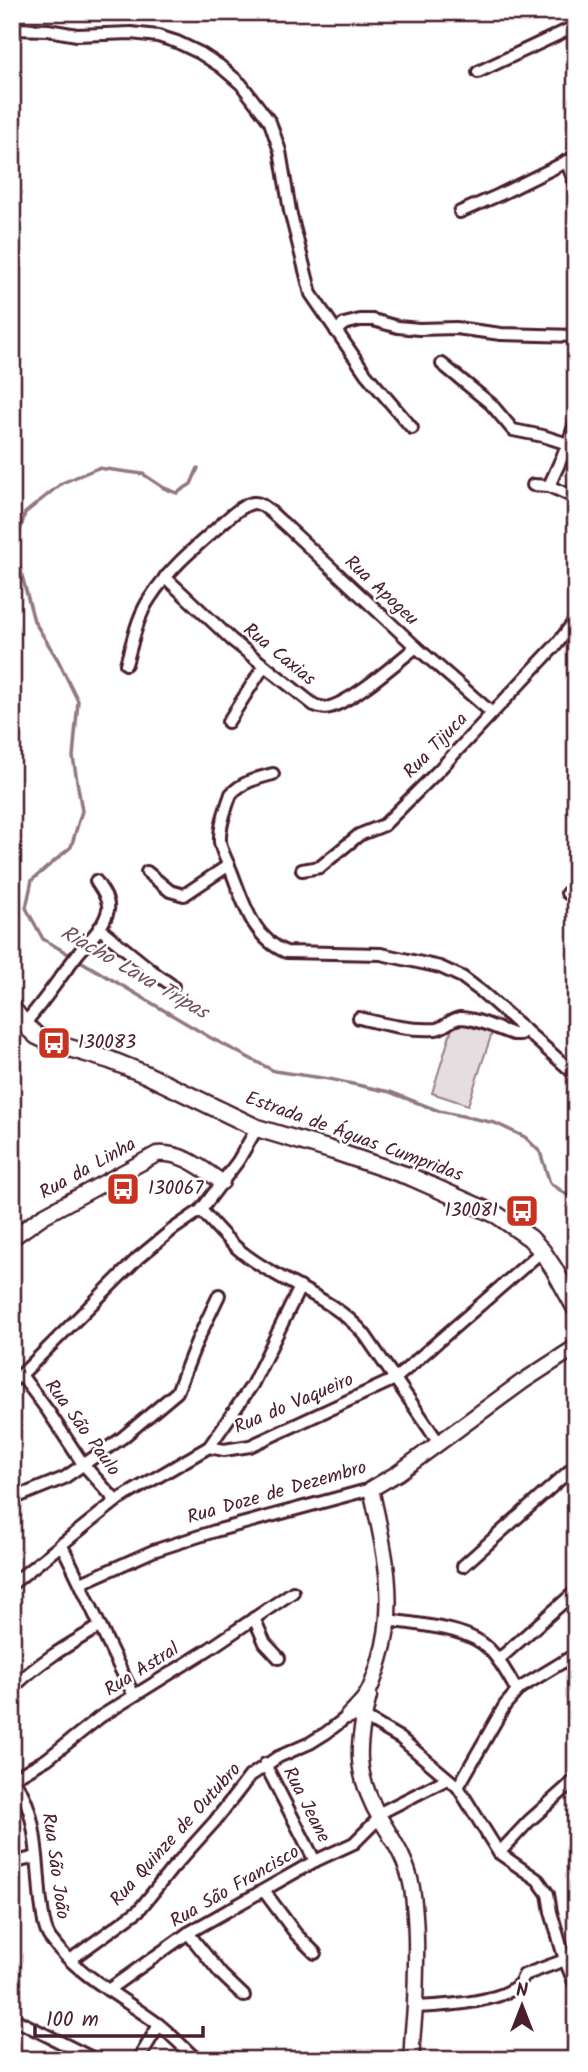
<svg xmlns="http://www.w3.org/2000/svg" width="588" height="2072" viewBox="0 0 588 2072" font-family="Kalam,sans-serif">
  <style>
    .green { fill: #e5dee0; stroke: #987e86; stroke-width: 2 }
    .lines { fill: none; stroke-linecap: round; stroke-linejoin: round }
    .stream { stroke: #91787e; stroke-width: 3.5 }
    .minor-casing { stroke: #4a1f2b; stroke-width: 16 }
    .tertiary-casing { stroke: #4a1f2b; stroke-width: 19 }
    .secondary-casing { stroke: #4a1f2b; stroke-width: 21 }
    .minor { stroke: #fff; stroke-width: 10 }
    .tertiary { stroke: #fff; stroke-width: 14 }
    .secondary { stroke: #fff; stroke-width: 16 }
    .labels { text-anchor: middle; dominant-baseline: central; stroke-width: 5; stroke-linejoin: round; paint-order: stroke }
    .street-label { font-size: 19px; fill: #4a1f2b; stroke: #fff }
    .poi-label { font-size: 19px; fill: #4a1f2b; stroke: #fff; text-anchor: start }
    .water-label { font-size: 21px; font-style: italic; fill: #74535c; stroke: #fff }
  </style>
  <rect width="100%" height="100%" fill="#fff"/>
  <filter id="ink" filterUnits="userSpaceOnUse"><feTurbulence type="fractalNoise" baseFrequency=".0143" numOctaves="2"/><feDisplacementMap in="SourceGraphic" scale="14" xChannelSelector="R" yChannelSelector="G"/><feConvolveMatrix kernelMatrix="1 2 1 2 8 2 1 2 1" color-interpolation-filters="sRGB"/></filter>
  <g filter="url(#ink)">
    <polygon class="green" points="454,1022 492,1033 468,1105 432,1093"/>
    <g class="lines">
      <polyline class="stream" points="198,468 191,484 177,493 164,488 143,474 98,468 62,483 25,513 15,549 34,621 58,660 78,701 73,757 82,811 71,847 32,880 26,908 43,939 211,1038 274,1071 329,1079 390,1092 439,1111 495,1123 525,1137 540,1152 550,1183 576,1201"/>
      <defs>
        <g id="minor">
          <polyline points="12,29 48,30 77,35 131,33 158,36 177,42 200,53 220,66 241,84 270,122 280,151 290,211 311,294 366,374 412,428"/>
          <polyline points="478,72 576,26"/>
          <polyline points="566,161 576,185"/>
          <polyline points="460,212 499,195 576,157"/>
          <polyline points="336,331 344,324 360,320 373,320 398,327 419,329 456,328 501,334 576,336"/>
          <polyline points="442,364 491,404 513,430 543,436 568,444"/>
          <polyline points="533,485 549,486 576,498"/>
          <polyline points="549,486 568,444 576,420"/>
          <path d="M165,577l67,63 82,65c6,2 10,4 16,2 24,-7 65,-43 86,-60"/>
          <path d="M126,664c7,-23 11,-47 24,-66 18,-28 43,-49 67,-70 9,-8 24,-23 36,-25 11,-1 22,14 30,20l133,124 76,66"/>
          <polyline points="228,722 264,666"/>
          <path d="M273,774c-15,4 -31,8 -42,20 -5,14 -12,33 -11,48 2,11 8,21 12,31 12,31 21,65 54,79l95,2 59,13 22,10 20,15 94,83"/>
          <polyline points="302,870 320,867 359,835 384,825 439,770 557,644 576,619"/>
          <polyline points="147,872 170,891 184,895 229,865"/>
          <polyline points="567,893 576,897"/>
          <polyline points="99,928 156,974 173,986"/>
          <path d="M359,1018c25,6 51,13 77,11 9,-1 14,-10 24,-11 17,0 37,11 53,16h7l5,-4"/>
          <path d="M12,1025l12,-1c20,-22 35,-46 53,-69 11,-14 27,-27 31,-45 2,-10 -7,-21 -12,-29"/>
          <path d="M201,1210c13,14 26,31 42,43 39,31 89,43 122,82l74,108"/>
          <polyline points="21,1375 48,1411 83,1464 116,1501"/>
          <polyline points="12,1381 21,1375 138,1258 172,1230 201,1210 238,1161 257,1128"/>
          <polyline points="209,1447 224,1450 250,1446 395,1379 542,1251"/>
          <polyline points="12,1499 64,1478 122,1438 177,1392 197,1341 219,1295"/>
          <path d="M61,1544c26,50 46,102 73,151"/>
          <polyline points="463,1566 576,1465"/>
          <polyline points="81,1583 153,1551 215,1531 371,1489"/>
          <polyline points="12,1584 116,1501 209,1447 252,1385 300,1287"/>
          <polyline points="254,1618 265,1643 279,1658"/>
          <path d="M389,1620c29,5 79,7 100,29 12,12 20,28 28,42"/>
          <polyline points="576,1654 520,1688 505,1705 458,1787 499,1853 538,1880 548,1894 551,1912 565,1960 576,1987"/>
          <polyline points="498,1660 576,1591"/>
          <path d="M12,1689c25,-26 56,-44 87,-62"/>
          <polyline points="265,1764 315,1861"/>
          <polyline points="12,1779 47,1759 100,1717 209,1649 293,1592"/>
          <path d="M12,1780c26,23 25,88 29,122 2,11 2,26 9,36 27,37 72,59 108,86 14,11 26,24 39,36"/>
          <polyline points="378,1814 447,1779"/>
          <polyline points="499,1853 529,1821 576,1779"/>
          <polyline points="12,1863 36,1857"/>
          <polyline points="264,1891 296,1934 315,1953"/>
          <polyline points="188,1933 221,1974 244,1996"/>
          <polyline points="70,1960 139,1910 171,1870 215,1821 250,1776 278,1757 310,1743 326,1733 348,1716 364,1717 400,1738 458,1787"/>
          <polyline points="108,1990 188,1933 315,1861 354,1843 380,1817"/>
          <path d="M415,2007c25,-1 85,-4 103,-22 2,-1 5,-8 6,-10l41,-15"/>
          <polyline points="12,2018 96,2060"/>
          <polyline points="138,2060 159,2025"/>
        </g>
        <g id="tertiary">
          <path d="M12,1238l31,-22 114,-62c26,-2 44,14 65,28"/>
          <path d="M369,1696c-13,50 -15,78 12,124 13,21 27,43 31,68 6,38 4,79 3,118 -1,18 -4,36 -3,54"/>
          <path d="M348,1716c6,-6 13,-13 18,-20 7,-11 10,-23 14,-36 18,-57 4,-114 -9,-171l27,-16 124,-91 54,-35"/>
        </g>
        <polyline id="secondary" points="12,1008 24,1024 37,1036 52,1043 110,1060 145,1074 257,1128 334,1151 411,1177 497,1215 530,1238 542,1251 554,1269 576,1309"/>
      </defs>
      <use href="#minor" class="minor-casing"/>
      <use href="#tertiary" class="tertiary-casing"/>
      <use href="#secondary" class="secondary-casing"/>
      <use href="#minor" class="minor"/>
      <use href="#tertiary" class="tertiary"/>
      <use href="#secondary" class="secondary"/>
    </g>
  </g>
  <defs>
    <symbol id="bus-square" viewBox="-11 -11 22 22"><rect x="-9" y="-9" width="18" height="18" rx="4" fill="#c8321e" stroke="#fff"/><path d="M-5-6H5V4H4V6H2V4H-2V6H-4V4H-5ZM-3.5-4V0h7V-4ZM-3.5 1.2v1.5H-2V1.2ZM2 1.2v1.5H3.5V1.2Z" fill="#fff"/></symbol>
  </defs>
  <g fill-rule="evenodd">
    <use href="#bus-square" x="35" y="1024" width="38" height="38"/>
    <use href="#bus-square" x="104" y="1170" width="38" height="38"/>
    <use href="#bus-square" x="503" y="1192" width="38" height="38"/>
  </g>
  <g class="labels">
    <g class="street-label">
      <text transform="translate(381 591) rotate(43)">Rua Apogeu</text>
      <text transform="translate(279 655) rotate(39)">Rua Caxias</text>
      <text transform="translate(436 746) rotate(-46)">Rua Tijuca</text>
      <text transform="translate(354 1137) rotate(20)">Estrada de Águas Cumpridas</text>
      <text transform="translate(88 1169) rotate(-29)">Rua da Linha</text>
      <text transform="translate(294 1404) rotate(-23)">Rua do Vaqueiro</text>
      <text transform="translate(82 1428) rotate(54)">Rua São Paulo</text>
      <text transform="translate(277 1493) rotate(-16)">Rua Doze de Dezembro</text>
      <text transform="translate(142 1670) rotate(-32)">Rua Astral</text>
      <text transform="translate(306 1805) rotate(63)">Rua Jeane</text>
      <text transform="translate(176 1835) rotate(-48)">Rua Quinze de Outubro</text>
      <text transform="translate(55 1866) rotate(82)">Rua São João</text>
      <text transform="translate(235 1887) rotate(-30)">Rua São Francisco</text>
    </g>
    <g class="poi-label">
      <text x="78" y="1043">130083</text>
      <text x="148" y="1189">130067</text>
      <text x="498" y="1211" text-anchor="end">130081</text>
    </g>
    <g class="water-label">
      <text transform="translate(134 973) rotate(30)">Riacho Lava Tripas</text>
    </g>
  </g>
  <rect width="588" height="2072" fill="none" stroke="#fff" stroke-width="42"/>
  <rect x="21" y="21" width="546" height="2030" fill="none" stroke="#4a1f2b" stroke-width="2.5" filter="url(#ink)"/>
  <g transform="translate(522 2006)" stroke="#ffffff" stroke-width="5" paint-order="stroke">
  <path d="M0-5L12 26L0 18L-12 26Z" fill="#4a1f2b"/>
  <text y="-10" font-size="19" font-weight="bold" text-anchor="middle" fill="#4a1f2b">N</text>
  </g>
  <path d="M35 2026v10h168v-10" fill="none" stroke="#4a1f2b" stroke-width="3.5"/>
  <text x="46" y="2026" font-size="21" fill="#4a1f2b" stroke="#ffffff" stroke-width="5" paint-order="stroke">100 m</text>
</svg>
